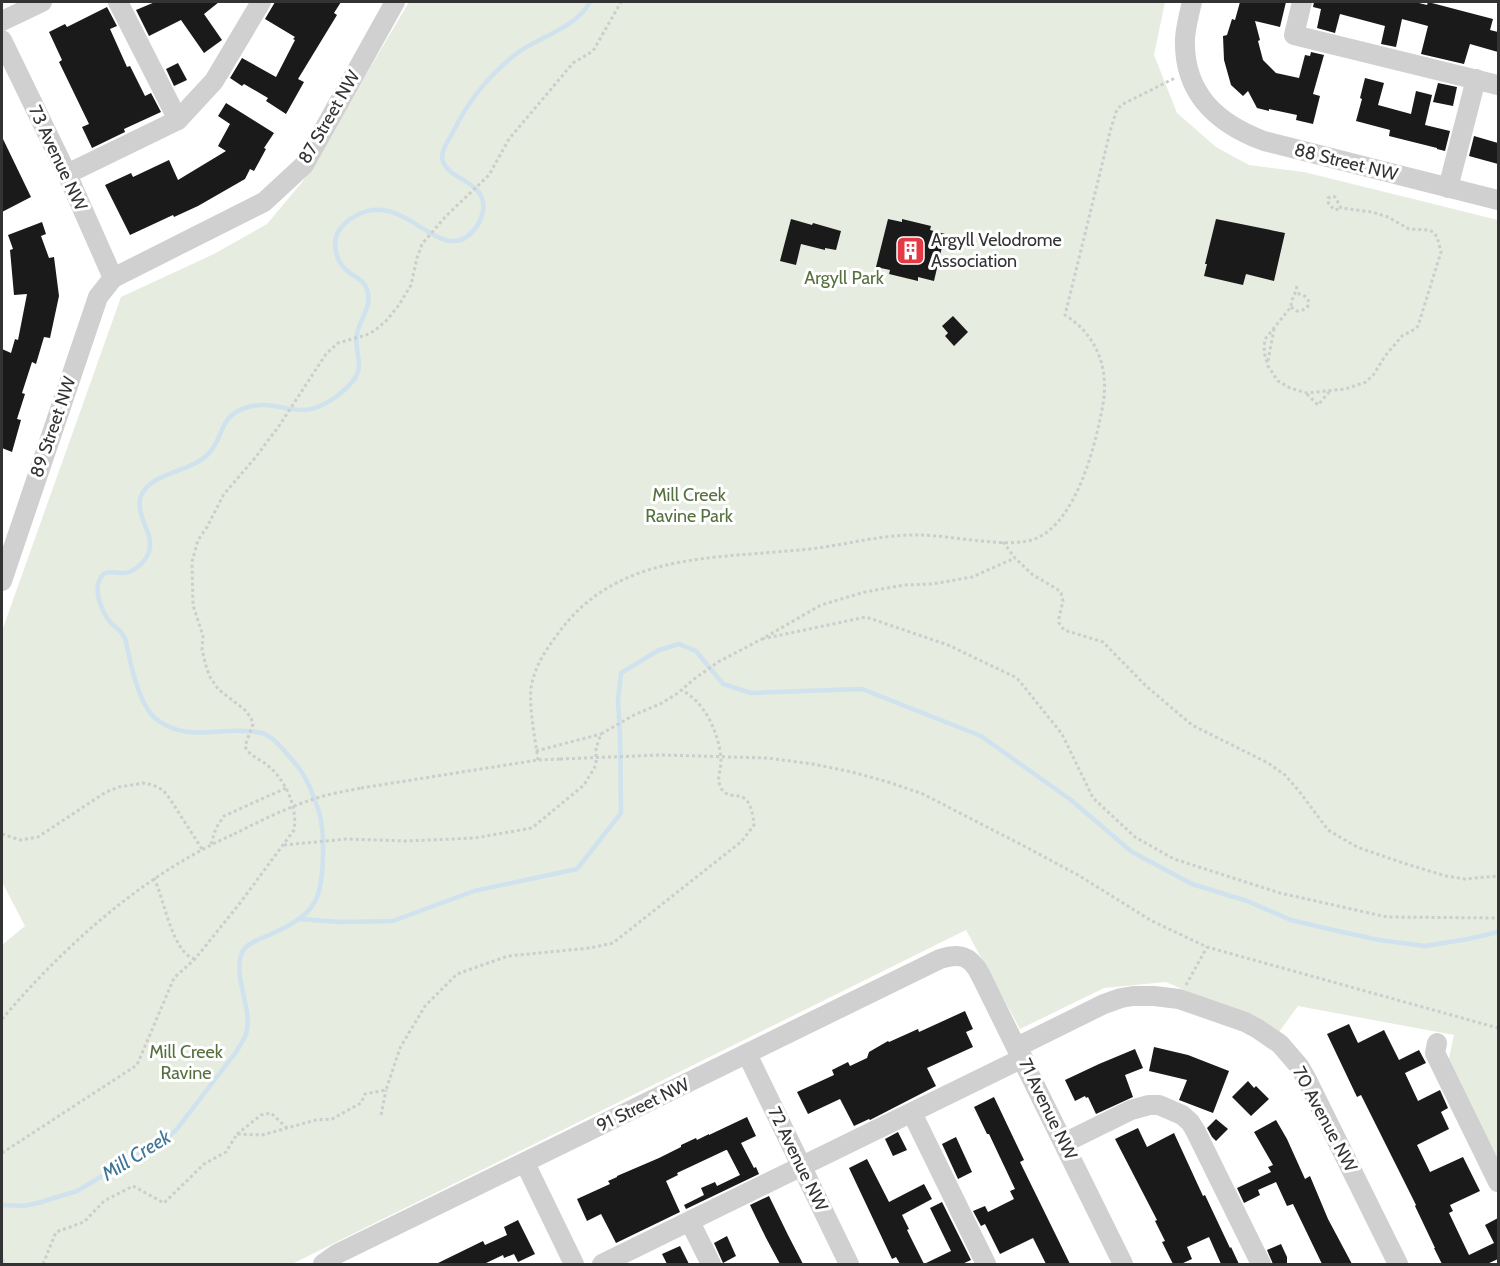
<svg xmlns="http://www.w3.org/2000/svg" width="1500" height="1266" viewBox="0 0 1500 1266" font-family="Cabin,sans-serif">
  <style>
    .green { fill: #e6ecdf }
    .lines { fill: none; stroke-linecap: round; stroke-linejoin: round }
    .stream { stroke: #cfe2ee; stroke-width: 4.5 }
    .building { fill: #1a1a1a }
    .path { stroke: #cdcdcd; stroke-width: 3; stroke-dasharray: 3 3; stroke-linecap: butt }
    .minor { stroke: #d0d0d0; stroke-width: 20 }
    .path-bridge { stroke: #cdcdcd; stroke-width: 3; stroke-dasharray: 3 3; stroke-linecap: butt }
    .labels { text-anchor: middle; dominant-baseline: central; stroke-width: 6; stroke-linejoin: round; paint-order: stroke }
    .street-label { font-size: 18px; fill: #333; stroke: #fff }
    .poi-label { font-size: 18px; fill: #333; stroke: #fff; text-anchor: start }
    .park-label { font-size: 18px; fill: #56703f; stroke: #fff }
    .water-label { font-size: 20px; font-style: italic; fill: #3f7597; stroke: #fff }
  </style>
  <rect width="100%" height="100%" fill="#fff"/>
  <polygon class="green" points="409,2 1165,2 1154,55 1177,113 1216,147 1249,165 1304,172 1498,220 1498,1159 1448,1063 1454,1035 1298,1006 1279,1032 1166,982 1104,988 1020,1029 966,930 292,1264 2,1264 2,945 25,926 2,882 2,631 121,297 214,254 267,224 303,181"/>
  <g class="lines">
    <g class="stream">
      <polyline points="300,919 339,922 393,921 474,891 577,869 621,813 620,734 618,700 621,673 659,650 679,644 696,651 723,684 751,693 862,689 981,736 1071,800 1132,852 1192,884 1247,901 1291,920 1333,930 1379,940 1425,946 1468,939 1498,932"/>
      <path d="M2,1205l22,1 14,-3 39,-12 92,-55 8,-7 59,-77c4,-7 10,-14 11,-22 5,-24 -18,-62 -2,-82 5,-6 15,-9 22,-12 17,-8 37,-16 47,-33 11,-17 11,-71 5,-91 -3,-9 -11,-30 -16,-38 -4,-7 -11,-14 -16,-20 -7,-8 -15,-18 -25,-21 -6,-2 -12,-1 -17,-2 -32,-2 -61,10 -89,-12 -16,-13 -24,-48 -28,-68 -2,-7 -1,-10 -5,-16 -5,-8 -5,-5 -12,-12 -8,-9 -15,-25 -13,-38 4,-18 14,-12 26,-12 11,-1 21,-11 25,-21 6,-19 -15,-37 -8,-56 9,-24 53,-24 69,-44 15,-18 9,-35 35,-44 23,-8 37,2 58,2 18,0 39,-16 50,-29 13,-16 0,-31 4,-48 3,-13 14,-26 11,-40 -3,-14 -13,-15 -22,-23 -10,-9 -14,-27 -8,-38 5,-8 11,-13 19,-17 44,-24 78,41 108,23 9,-6 16,-16 18,-27 4,-30 -31,-29 -40,-49 -4,-10 6,-22 10,-30 15,-31 36,-57 63,-78 24,-18 59,-25 74,-52"/>
      <polyline points="2,1259 4,1264"/>
    </g>
  </g>
  <g class="building">
    <polygon points="155,2 219,2 204,14 222,40 204,53 181,20 149,36 136,10"/>
    <polygon points="275,2 341,2 334,13 337,15 298,79 304,82 286,114 266,101 268,98 244,84 242,86 230,78 242,58 276,77 295,40 293,39 295,37 265,19"/>
    <polygon points="1240,2 1286,2 1280,27 1255,21 1260,40 1258,41 1263,60 1276,73 1299,78 1305,55 1310,56 1311,52 1324,55 1313,94 1320,96 1313,124 1296,120 1297,115 1269,109 1269,111 1257,108 1248,91 1243,96 1231,85 1224,60 1223,36 1227,35 1232,19 1235,20"/>
    <polygon points="1314,2 1415,2 1427,5 1428,2 1493,19 1490,30 1498,32 1498,52 1470,44 1464,64 1421,54 1428,26 1402,19 1396,47 1381,44 1385,26 1340,14 1335,33 1317,28 1321,9 1313,7"/>
    <polygon points="107,7 117,26 110,29 127,67 130,66 145,96 151,93 161,112 124,129 125,132 92,148 82,127 89,124 59,62 62,60 49,32 65,24 67,27"/>
    <polygon points="178,63 187,80 174,86 166,69"/>
    <polygon points="1365,78 1384,83 1378,105 1411,114 1416,91 1432,95 1425,125 1450,131 1445,151 1437,149 1437,148 1389,136 1390,130 1356,121 1362,99 1360,98"/>
    <polygon points="1438,83 1457,87 1453,106 1433,102"/>
    <polygon points="226,103 274,133 264,148 266,149 254,171 250,169 245,179 198,206 174,217 173,215 130,235 105,185 131,173 133,177 169,160 178,180 226,151 218,146 230,124 218,116"/>
    <polygon points="1474,136 1498,143 1498,164 1469,156"/>
    <polygon points="2,137 31,197 2,212"/>
    <polygon points="791,219 812,225 813,223 841,231 836,250 825,248 825,250 801,244 796,265 780,261"/>
    <polygon points="888,219 902,222 902,219 931,226 930,230 945,234 934,281 918,277 918,281 889,274 890,270 876,267"/>
    <polygon points="1216,219 1285,233 1274,281 1246,274 1243,285 1204,276 1207,264 1205,264"/>
    <polygon points="42,222 46,234 41,236 49,258 54,257 59,296 50,338 44,337 36,364 32,362 22,393 25,394 17,419 21,420 12,452 2,448 2,349 11,353 15,339 18,340 27,294 14,295 10,250 13,249 8,235"/>
    <polygon points="953,316 968,332 954,346 945,336 948,333 942,326"/>
    <polygon points="965,1011 973,1029 966,1032 973,1047 927,1068 936,1086 870,1120 869,1119 854,1126 840,1099 808,1114 797,1092 834,1075 832,1070 848,1062 850,1066 867,1058 869,1052 888,1041 889,1042 918,1029 919,1032"/>
    <polygon points="1349,1024 1358,1043 1384,1030 1399,1060 1419,1050 1426,1063 1405,1073 1418,1101 1440,1090 1448,1108 1441,1112 1449,1129 1417,1145 1430,1172 1463,1157 1480,1191 1450,1205 1453,1211 1449,1213 1469,1255 1494,1243 1485,1225 1498,1218 1498,1259 1487,1264 1442,1264 1434,1248 1435,1248 1415,1206 1416,1205 1361,1095 1357,1097 1327,1034"/>
    <polygon points="1154,1047 1188,1055 1229,1071 1213,1113 1179,1100 1187,1080 1149,1071"/>
    <polygon points="1135,1049 1143,1068 1125,1075 1133,1097 1096,1114 1088,1097 1086,1098 1085,1096 1075,1101 1065,1080 1099,1064"/>
    <polygon points="1248,1081 1254,1088 1256,1086 1269,1099 1251,1116 1232,1097"/>
    <polygon points="994,1097 1024,1160 1020,1162 1070,1264 1046,1264 1033,1238 1000,1254 985,1224 981,1226 973,1211 985,1206 988,1212 1014,1199 1010,1191 1015,1189 989,1134 987,1134 974,1107"/>
    <polygon points="747,1117 756,1136 741,1143 754,1168 756,1167 759,1174 686,1209 684,1205 704,1195 701,1188 715,1182 717,1186 740,1175 727,1150 726,1150 677,1173 678,1175 666,1181 680,1212 616,1243 601,1214 587,1221 577,1199 610,1184 608,1181 617,1177 617,1176 659,1158 681,1147 681,1145 696,1138 697,1140 709,1134 709,1135"/>
    <polygon points="1216,1119 1228,1129 1216,1141 1212,1137 1207,1128"/>
    <polygon points="1276,1120 1287,1139 1305,1179 1310,1176 1328,1219 1352,1264 1322,1264 1293,1204 1287,1206 1276,1182 1258,1190 1260,1195 1244,1203 1237,1188 1271,1172 1268,1167 1273,1165 1254,1132"/>
    <polygon points="1138,1128 1147,1147 1174,1133 1203,1196 1205,1195 1230,1248 1231,1247 1239,1264 1221,1264 1209,1237 1187,1247 1192,1259 1181,1264 1173,1264 1162,1242 1165,1241 1155,1221 1157,1220 1115,1139"/>
    <polygon points="898,1132 907,1150 893,1156 885,1139"/>
    <polygon points="956,1137 972,1172 958,1179 942,1144"/>
    <polygon points="867,1159 889,1202 924,1184 932,1199 902,1215 909,1229 907,1230 924,1264 951,1251 930,1208 942,1202 971,1260 962,1264 900,1264 896,1257 892,1259 849,1168"/>
    <polygon points="769,1196 788,1235 803,1264 780,1264 766,1238 750,1205"/>
    <polygon points="518,1220 535,1254 518,1262 514,1254 504,1258 503,1255 484,1264 436,1264 483,1241 485,1245 507,1235 504,1227"/>
    <polygon points="727,1236 736,1256 723,1263 714,1243"/>
    <polygon points="1281,1244 1287,1257 1287,1263 1282,1264 1273,1264 1267,1250"/>
    <polygon points="680,1246 689,1264 667,1264 662,1254"/>
  </g>
  <g class="lines">
    <g class="path">
      <path d="M1297,286c-1,8 -6,12 -6,21l-26,32 -1,8 1,9 3,10 10,15 12,7 17,5 38,-4 21,-7 8,-8 11,-18 17,-20 13,-7 3,-3 23,-74 -4,-15 -4,-5 -4,-2 -20,-1 -21,-12 -16,-5 -31,-4 -6,-11 -3,-1 -4,2c-1,6 3,8 7,12l6,-2"/>
      <path d="M1291,307l6,4c6,0 8,-2 12,-6 0,-9 -6,-10 -13,-12"/>
      <polyline points="1268,361 1274,329"/>
      <polyline points="1307,394 1318,405 1329,392"/>
      <polyline points="1003,542 1015,558 1033,575 1057,589 1061,593 1063,601 1059,618 1059,623 1064,630 1103,642 1146,686 1192,725 1268,763 1285,775 1299,791 1328,830 1357,847 1403,863 1446,876 1465,879 1498,876"/>
      <polyline points="762,639 866,617 948,645 1017,678 1062,734 1093,798 1135,837 1174,859 1280,893 1387,917 1498,918"/>
      <polyline points="536,751 601,734"/>
      <polyline points="662,755 767,758 813,764 852,772 888,782 923,794 1024,846 1078,875 1152,921 1207,947 1498,1028"/>
      <path d="M538,760c-3,-21 -9,-52 -7,-72 3,-20 14,-37 26,-53 58,-82 152,-76 242,-85 40,-3 80,-16 121,-15 30,0 92,15 117,3 40,-18 59,-94 66,-134 6,-36 -6,-69 -38,-89l46,-187 5,-16 5,-7 54,-27"/>
      <polyline points="361,788 538,760 560,759"/>
      <polyline points="2,834 20,840 38,837 106,792 119,787 143,783 153,785 163,790 170,799 202,849"/>
      <polyline points="211,844 216,828 224,816 286,788"/>
      <polyline points="284,845 347,839 406,841 475,838 532,828 584,785 596,765 596,748 601,734 634,715 662,703 678,693 694,679 718,662 762,639 821,605 865,592 904,585 932,584 972,577 1015,558"/>
      <path d="M154,878c10,20 18,75 41,81"/>
      <polyline points="1186,985 1207,947"/>
      <path d="M2,1019c64,-75 141,-144 232,-185"/>
      <polyline points="381,1115 386,1090"/>
      <polyline points="237,1134 261,1115 271,1113 287,1128"/>
      <path d="M2,1153l135,-88 37,-87 21,-19 45,-56 54,-73c4,-23 -9,-51 -27,-65 -7,-6 -18,-9 -22,-19l8,-22 -2,-6 -6,-8 -27,-21 -8,-12 -4,-11 -4,-17 1,-13 -10,-31 -1,-43 6,-22 9,-13 17,-33 31,-36 24,-32 47,-72 12,-11 28,-8 8,-4 12,-10 13,-16 12,-20 6,-27 5,-14 24,-28 43,-41 20,-36 64,-76 20,-12 28,-49"/>
      <path d="M43,1264l13,-32 28,-10 20,-21 29,-15 31,17 40,-39 22,-12 11,-18 25,1 54,-15 16,-1 29,-16 4,-9 21,-4 14,-42 25,-42 32,-32 51,-18 82,-8 23,-5 129,-102 12,-16c-4,-44 -23,-20 -33,-37 -5,-10 0,-17 0,-27 -1,-26 -16,-60 -40,-71"/>
    </g>
    <g class="minor">
      <polyline points="118,2 178,120"/>
      <path d="M1192,2c-3,12 -6,24 -7,36 -2,55 31,85 79,103l234,59"/>
      <polyline points="1302,2 1294,35 1498,85"/>
      <polyline points="2,21 42,2"/>
      <polyline points="2,40 67,174 113,278"/>
      <polyline points="67,174 178,120 214,81 261,2"/>
      <polyline points="1448,188 1476,79"/>
      <polyline points="2,581 98,297 113,278 264,202 304,165 395,2"/>
      <polyline points="1437,1043 1435,1053 1498,1182"/>
      <polyline points="1017,1047 1104,1004 1121,998 1133,996 1154,996 1179,999 1245,1022 1258,1029 1280,1044 1299,1066 1306,1078 1398,1264"/>
      <polyline points="747,1054 849,1264"/>
      <polyline points="912,1113 986,1264"/>
      <polyline points="1064,1143 1131,1110 1149,1105 1159,1105 1182,1115 1190,1122 1195,1130 1261,1264"/>
      <polyline points="525,1163 574,1264"/>
      <polyline points="690,1222 711,1264"/>
      <path d="M323,1264l14,-10 603,-295c19,-6 30,-4 40,15l143,290"/>
      <polyline points="602,1264 1023,1058"/>
    </g>
    <g class="path-bridge">
      <polyline points="560,759 662,755"/>
      <path d="M234,834c28,-14 56,-28 86,-37 13,-4 27,-6 41,-9"/>
    </g>
  </g>
  <defs>
    <symbol id="building-square" viewBox="-11 -11 22 22"><rect x="-9" y="-9" width="18" height="18" rx="4" fill="#e63946" stroke="#fff"/><path d="M-4-6H4V6H1V3H-1V6H-4ZM-2.5-4.3h1.7v1.8h-1.7ZM.8-4.3h1.7v1.8H.8ZM-2.5-1h1.7V.8h-1.7ZM.8-1h1.7V.8H.8Z" fill="#fff"/></symbol>
  </defs>
  <g fill-rule="evenodd">
    <use href="#building-square" x="894" y="234" width="33" height="33"/>
  </g>
  <g class="labels">
    <g class="street-label">
      <text transform="translate(329 117) rotate(-60)">87 Street NW</text>
      <text transform="translate(58 158) rotate(65)">73 Avenue NW</text>
      <text transform="translate(1346 162) rotate(14)">88 Street NW</text>
      <text transform="translate(53 427) rotate(-71)">89 Street NW</text>
      <text transform="translate(643 1105) rotate(-26)">91 Street NW</text>
      <text transform="translate(1048 1109) rotate(64)">71 Avenue NW</text>
      <text transform="translate(1325 1119) rotate(62)">70 Avenue NW</text>
      <text transform="translate(798 1159) rotate(64)">72 Avenue NW</text>
    </g>
    <g class="poi-label">
      <text x="931" y="240">Argyll Velodrome<tspan x="931" dy="21">Association</tspan></text>
    </g>
    <g class="park-label">
      <text x="844" y="278">Argyll Park</text>
      <text x="689" y="495">Mill Creek<tspan x="689" dy="21">Ravine Park</tspan></text>
      <text x="186" y="1052">Mill Creek<tspan x="186" dy="21">Ravine</tspan></text>
    </g>
    <g class="water-label">
      <text transform="translate(136 1155) rotate(-32)">Mill Creek</text>
    </g>
  </g>
  <rect width="1500" height="1266" fill="none" stroke="#333333" stroke-width="6"/>
</svg>
